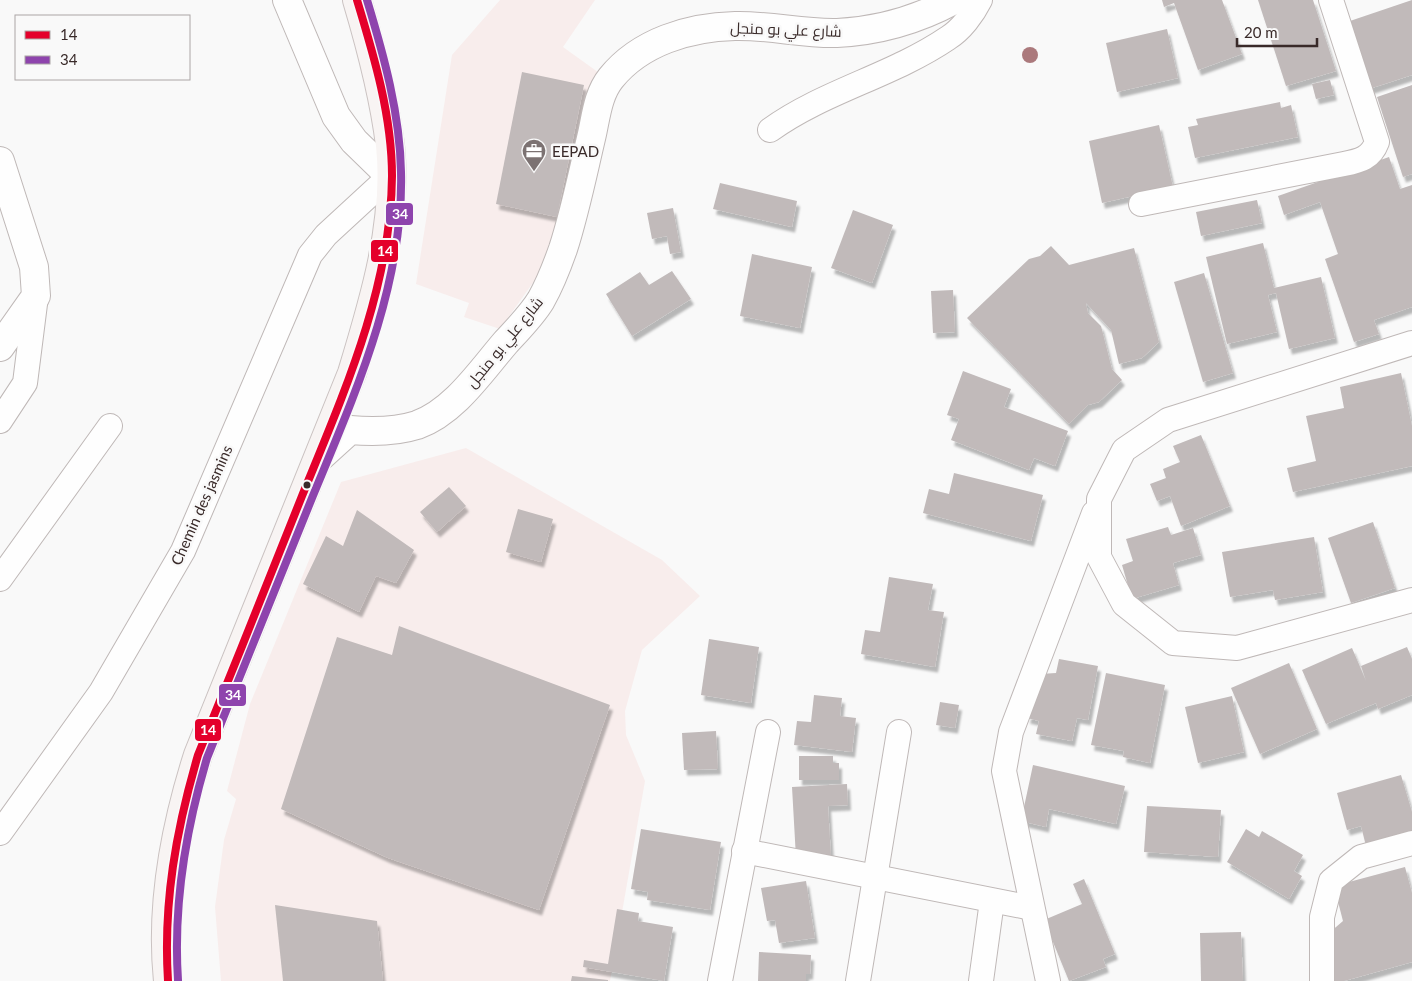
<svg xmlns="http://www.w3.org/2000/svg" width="1412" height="981" viewBox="0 0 1412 981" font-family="Lato,Cairo,sans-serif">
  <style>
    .built { fill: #f8edec }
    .building { fill: #c1baba; filter: url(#shadow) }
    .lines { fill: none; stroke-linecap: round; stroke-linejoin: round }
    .minor-casing { stroke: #bfb8b7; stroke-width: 26 }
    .tertiary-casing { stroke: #bfb8b7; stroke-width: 30 }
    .secondary-casing { stroke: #bfb8b7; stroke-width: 30 }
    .primary-casing { stroke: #cac2c1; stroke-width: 30 }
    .minor { stroke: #fefefe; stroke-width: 24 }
    .tertiary { stroke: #fefefe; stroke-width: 28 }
    .secondary { stroke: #fefefe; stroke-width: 28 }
    .primary { stroke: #f8f4f3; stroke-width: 28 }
    .bus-1-casing { stroke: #f9f9f9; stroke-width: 11 }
    .bus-2-casing { stroke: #f9f9f9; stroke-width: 11 }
    .bus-1 { stroke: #e4002b; stroke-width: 8 }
    .bus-2 { stroke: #8e44ad; stroke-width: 8 }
    .tree { fill: #ab797c }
    .bus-dot { fill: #392a29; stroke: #f9f9f9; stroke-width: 2 }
    .labels { text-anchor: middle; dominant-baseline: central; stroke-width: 5; stroke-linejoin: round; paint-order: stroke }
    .street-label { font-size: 15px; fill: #392a29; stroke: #f9f9f9 }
    .poi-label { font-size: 15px; fill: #392a29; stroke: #f9f9f9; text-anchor: start }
    .line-badge { stroke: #f9f9f9; stroke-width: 2 }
    .badge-label { font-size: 14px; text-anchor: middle; font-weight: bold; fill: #fff }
  </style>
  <defs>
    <filter id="shadow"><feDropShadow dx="3" dy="5.5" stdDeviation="1" flood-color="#0004"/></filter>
  </defs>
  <rect width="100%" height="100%" fill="#f9f9f9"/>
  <g class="built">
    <polygon points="500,0 595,0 563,47 602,75 547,263 500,329 464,317 469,303 416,284 452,55"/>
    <polygon points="466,448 662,560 700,596 642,650 625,711 626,735 645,781 610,981 221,981 215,907 224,840 236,799 227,791 250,704 341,482"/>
  </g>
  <g class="building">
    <polygon points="1162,0 1222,0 1242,54 1198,70 1174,3 1164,7"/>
    <polygon points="1258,0 1313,0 1336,71 1286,86"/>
    <polygon points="1412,0 1412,75 1369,89 1347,22"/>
    <polygon points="1167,29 1178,78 1117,92 1106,43"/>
    <polygon points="522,72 584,85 557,217 496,204"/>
    <polygon points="1330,80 1334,95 1316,99 1312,84"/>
    <polygon points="1412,85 1412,174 1403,177 1377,97"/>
    <polygon points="1280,102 1281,108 1291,105 1298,137 1195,158 1188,127 1198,125 1196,119"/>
    <polygon points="1159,125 1173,187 1102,203 1089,141"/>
    <polygon points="1389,157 1400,189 1412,185 1412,307 1374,320 1379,334 1354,342 1325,259 1338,254 1320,202 1284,215 1278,196"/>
    <polygon points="720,183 797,201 792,227 713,209"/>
    <polygon points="1257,200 1262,223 1201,236 1196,212"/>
    <polygon points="673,208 681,252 670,254 667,236 652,239 647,213"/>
    <polygon points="853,210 893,225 872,283 831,268"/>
    <polygon points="1263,243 1274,288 1321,277 1335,338 1289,349 1276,293 1268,295 1277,332 1227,344 1206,257"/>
    <polygon points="1051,246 1069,265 1134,248 1159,342 1142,358 1119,364 1111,330 1086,303 1088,313 1101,326 1112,369 1122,380 1099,402 1088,405 1069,424 967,318 1029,259 1040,256"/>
    <polygon points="752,254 812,267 800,328 740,316"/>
    <polygon points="672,271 691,299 632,336 606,294 640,272 649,285"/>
    <polygon points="1204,273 1233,373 1203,382 1174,282"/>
    <polygon points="953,290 955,332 933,333 931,291"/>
    <polygon points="963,371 1011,389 1004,407 1068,431 1055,466 1034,458 1029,470 951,440 959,419 947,415"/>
    <polygon points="1401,373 1412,426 1412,466 1293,492 1287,468 1316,461 1306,416 1344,408 1340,387"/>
    <polygon points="1201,435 1230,506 1181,526 1170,496 1157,501 1150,484 1166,478 1163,469 1180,462 1173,446"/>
    <polygon points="954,473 1043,495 1031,541 923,513 929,489 949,494"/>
    <polygon points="449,487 466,506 437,532 420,512"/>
    <polygon points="518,509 553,519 541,562 506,552"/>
    <polygon points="357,510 414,550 396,583 376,576 359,612 303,584 326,536 343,546"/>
    <polygon points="1373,522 1395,588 1351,603 1328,538"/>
    <polygon points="1168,527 1171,535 1193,528 1201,555 1173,563 1179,585 1132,599 1122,565 1133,561 1126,539"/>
    <polygon points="1314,537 1323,592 1275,600 1273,590 1230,597 1222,552"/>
    <polygon points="889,577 933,584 928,610 944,612 935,667 861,654 865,630 880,632"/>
    <polygon points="399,626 610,705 539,910 388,858 281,809 337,637 392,655"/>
    <polygon points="709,639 759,647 751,703 701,695"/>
    <polygon points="1407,647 1412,659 1412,695 1378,709 1376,703 1326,724 1302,670 1352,648 1366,681 1361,666"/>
    <polygon points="1059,659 1098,666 1088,720 1077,718 1072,741 1036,734 1039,721 1027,718 1040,674 1056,673"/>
    <polygon points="1289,663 1317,729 1260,754 1231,688"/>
    <polygon points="1106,673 1165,685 1150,763 1123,757 1124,751 1091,745"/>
    <polygon points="814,695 842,698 840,716 856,718 852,752 794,745 797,721 811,722"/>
    <polygon points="1232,696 1244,752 1198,763 1185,707"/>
    <polygon points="940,702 959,705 955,728 936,725"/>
    <polygon points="716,731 718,769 684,770 682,733"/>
    <polygon points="799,756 833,756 833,763 839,763 839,780 799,780"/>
    <polygon points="1033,765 1125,786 1116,824 1049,809 1046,827 1021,821"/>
    <polygon points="1401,775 1412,812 1412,833 1366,846 1361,826 1347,830 1337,793"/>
    <polygon points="847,784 848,805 828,806 831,856 796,858 792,787"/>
    <polygon points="1147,806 1221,810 1218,857 1144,852"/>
    <polygon points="641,829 721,842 710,910 647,900 648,892 631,889"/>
    <polygon points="1246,829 1259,837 1262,831 1303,855 1294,871 1302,876 1289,899 1227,862"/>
    <polygon points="1405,867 1412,893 1412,962 1344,981 1332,981 1329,933 1343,921 1334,886"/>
    <polygon points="1084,879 1115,954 1103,959 1106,967 1069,981 1044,920 1082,904 1073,884"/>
    <polygon points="806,881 815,938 779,943 775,920 767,921 761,888"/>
    <polygon points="275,905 377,921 383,981 283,981"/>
    <polygon points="617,909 639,913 638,921 673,927 664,981 583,967 584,960 608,964"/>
    <polygon points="1241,932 1243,981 1201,981 1200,933"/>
    <polygon points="759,952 811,955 810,974 806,974 806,981 758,981"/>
    <polygon points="572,976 608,980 608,981 571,981"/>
  </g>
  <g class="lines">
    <defs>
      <g id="minor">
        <path d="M770,130c54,-39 122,-54 178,-92 13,-8 25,-24 32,-38"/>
        <path d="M1141,204l203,-40c16,-3 27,-6 33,-22l-46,-142"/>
        <polyline points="1412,343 1168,420 1124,450 1099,499 1099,557 1124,604 1173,643 1237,648 1412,600"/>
        <polyline points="0,421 25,383 36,296"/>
        <polyline points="0,579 110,426"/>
        <polyline points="0,833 101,692 183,551 310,255 326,235 390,176"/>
        <polyline points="744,851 1032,908"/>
        <polyline points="720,981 768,732"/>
        <polyline points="858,981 899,732"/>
        <polyline points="981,981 992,901"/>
        <polyline points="1048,981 1004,771 1011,732 1094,513"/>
        <polyline points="1322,981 1322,917 1331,881 1361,857 1412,843"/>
      </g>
      <g id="tertiary">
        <polyline points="0,161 34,267 36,296 0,347"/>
        <path d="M318,459l32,-29c22,2 45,2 67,-5 37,-13 64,-54 89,-83 12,-13 26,-27 35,-42 9,-16 16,-34 22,-51 12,-37 20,-77 29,-115 4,-18 6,-40 19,-56 29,-36 78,-51 124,-52 34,-1 68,8 102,7 42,-2 80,-13 117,-33"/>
      </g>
      <polyline id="secondary" points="287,0 336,116 354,141 390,176"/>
      <path id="primary" d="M168,981c-8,-76 7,-154 30,-226l154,-382c22,-72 46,-151 38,-228 -6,-49 -19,-98 -33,-145"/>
    </defs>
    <use href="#minor" class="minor-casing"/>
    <use href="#tertiary" class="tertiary-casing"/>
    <use href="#secondary" class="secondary-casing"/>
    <use href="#primary" class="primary-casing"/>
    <use href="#minor" class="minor"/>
    <use href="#tertiary" class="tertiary"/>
    <use href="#secondary" class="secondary"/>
    <use href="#primary" class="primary"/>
    <defs>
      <path id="bus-1" d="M168,981c-5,-78 8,-151 30,-226 35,-86 70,-173 104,-259 42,-103 89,-208 90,-320 0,-60 -18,-120 -35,-176"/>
      <path id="bus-2" d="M178,980c-5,-76 7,-148 29,-222 35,-86 70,-173 105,-260 42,-102 92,-212 89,-326 -1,-58 -17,-116 -34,-172"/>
    </defs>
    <use href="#bus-1" class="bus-1-casing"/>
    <use href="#bus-2" class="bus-2-casing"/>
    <use href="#bus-1" class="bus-1"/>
    <use href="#bus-2" class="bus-2"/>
  </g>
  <circle class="tree" cx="1030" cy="55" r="8"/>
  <defs>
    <symbol id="office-pin" viewBox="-11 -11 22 30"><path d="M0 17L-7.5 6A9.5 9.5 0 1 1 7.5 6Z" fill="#7c7272" stroke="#f9f9f9"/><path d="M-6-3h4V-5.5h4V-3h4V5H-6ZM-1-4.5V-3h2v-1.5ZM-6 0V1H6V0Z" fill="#fff"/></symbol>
  </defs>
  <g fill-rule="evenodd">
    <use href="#office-pin" x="520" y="137" width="28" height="38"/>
  </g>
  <circle class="bus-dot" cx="307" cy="485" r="4.5"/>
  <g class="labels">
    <g class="street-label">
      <text transform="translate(786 29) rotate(2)">شارع علي بو منجل</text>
      <text transform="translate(504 342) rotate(-51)">شارع علي بو منجل</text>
      <text transform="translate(201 505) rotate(-66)">Chemin des jasmins</text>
    </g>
    <g class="poi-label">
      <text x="552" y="151">EEPAD</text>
    </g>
  </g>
  <g class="line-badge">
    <rect x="385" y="202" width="29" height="24" rx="5" fill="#8e44ad"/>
    <rect x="370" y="239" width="29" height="24" rx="5" fill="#e4002b"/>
    <rect x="218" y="683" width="29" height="24" rx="5" fill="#8e44ad"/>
    <rect x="194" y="718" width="28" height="24" rx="5" fill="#e4002b"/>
  </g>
  <g class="badge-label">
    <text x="400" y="219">34</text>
    <text x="385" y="256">14</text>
    <text x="233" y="700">34</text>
    <text x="208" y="735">14</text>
  </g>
  <rect x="15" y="15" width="175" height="65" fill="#f9f9f9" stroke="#aca6a6"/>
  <rect x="25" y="31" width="25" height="8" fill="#e4002b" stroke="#aca6a6"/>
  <text x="60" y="40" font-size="15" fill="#392a29">14</text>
  <rect x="25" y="56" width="25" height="8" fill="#8e44ad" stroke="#aca6a6"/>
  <text x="60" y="65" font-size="15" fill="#392a29">34</text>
  <path d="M1237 38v8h80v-8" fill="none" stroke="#392a29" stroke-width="2.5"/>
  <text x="1244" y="38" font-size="15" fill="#392a29" stroke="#f9f9f9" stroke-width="4" paint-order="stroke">20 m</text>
</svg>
